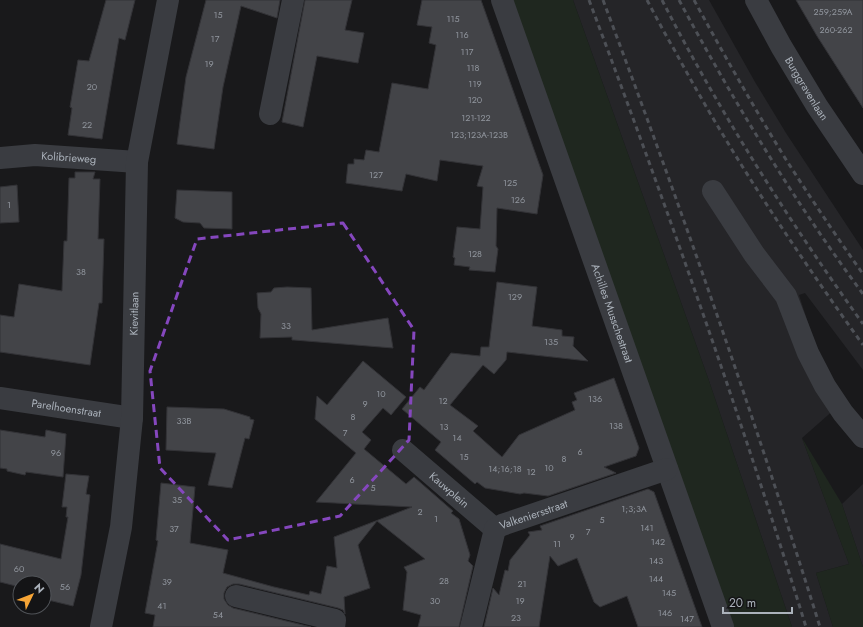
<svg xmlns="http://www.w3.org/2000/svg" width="863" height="627" viewBox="0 0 863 627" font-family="Jost,sans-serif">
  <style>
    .built { fill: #252528 }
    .green { fill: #1f271f }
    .building { fill: #434448; stroke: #333337 }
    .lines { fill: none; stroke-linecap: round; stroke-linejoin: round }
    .minor { stroke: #3a3c41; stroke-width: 22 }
    .rail { stroke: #4d5056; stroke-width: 3; stroke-dasharray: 5 4; stroke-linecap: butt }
    .marked { fill: none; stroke: #8547be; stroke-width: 3; stroke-dasharray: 8 5; stroke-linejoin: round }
    .labels { text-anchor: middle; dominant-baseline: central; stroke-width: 3; stroke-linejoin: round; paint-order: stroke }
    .number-label { font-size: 9px; fill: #91969e }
    .street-label { font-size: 11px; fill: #abb2bb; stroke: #141416 }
  </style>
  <rect width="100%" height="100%" fill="#19191b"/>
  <g class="built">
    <polygon points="573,0 709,0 755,82 786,133 863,250 863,370 805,293 799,295 817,350 844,401 802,438 849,564 816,573 833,627 792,627 708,378"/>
    <polygon points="863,484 863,567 842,504"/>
  </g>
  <g class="green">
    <polygon points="507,0 573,0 708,378 792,627 728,627"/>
    <polygon points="802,438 842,504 863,567 863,627 833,627 816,573 849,564"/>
  </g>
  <g class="building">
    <polygon points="106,0 135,0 125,40 119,38 102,139 68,135 72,108 70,107 78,60 89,61"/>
    <polygon points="206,0 280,0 277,18 241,6 223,87 214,149 177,144 186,77"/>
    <polygon points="305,0 352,0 345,30 364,33 358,63 317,56 303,127 282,122"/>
    <polygon points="422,0 481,0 543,175 537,214 497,208 496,246 498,249 495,272 469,270 470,267 454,265 455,258 453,257 457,227 480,229 483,187 477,186 483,166 440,160 437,181 406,174 402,191 346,183 348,164 354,164 354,159 364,160 366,150 379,152 392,83 428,89 436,45 429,43 432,27 417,25"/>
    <polygon points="796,0 863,0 863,108 817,36"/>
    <polygon points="75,172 95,172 93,179 100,179 98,239 104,239 102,303 99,303 90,365 0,352 0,315 14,317 19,284 62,291 64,241 67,241 69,178 75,178"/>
    <polygon points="17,185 19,222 0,223 0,187"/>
    <polygon points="177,190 232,192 232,229 204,228 200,223 183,222 175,218"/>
    <polygon points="497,282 537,287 532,326 562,330 562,336 574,337 573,346 588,361 507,352 506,360 494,374 483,365 450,405 478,426 473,431 502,457 519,435 575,410 572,402 577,400 574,393 614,378 639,448 636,456 604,467 616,473 548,496 524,493 520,494 485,488 477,482 475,484 435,450 441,442 402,409 420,387 424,390 451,353 480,356 481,347 489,347"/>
    <polygon points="287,287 311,288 312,330 388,318 393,348 294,340 292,340 292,337 260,338 261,314 258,308 257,293 271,292 274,288"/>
    <polygon points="363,361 406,397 391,415 383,408 362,432 371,440 364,449 406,484 414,477 453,511 451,513 459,519 470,555 468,561 473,566 459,627 418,627 421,615 403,610 407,572 404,567 425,559 377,521 358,545 370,588 344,597 345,614 343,610 338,608 239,584 233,584 227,587 224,593 224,599 228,605 233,608 311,627 153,627 155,615 145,613 158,541 156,540 161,483 195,487 190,543 228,550 223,573 274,587 309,595 310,591 321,594 327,566 337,568 334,537 412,507 316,502 356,453 315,419 317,396 327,405"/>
    <polygon points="167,407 224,409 250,417 250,419 254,420 249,439 245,438 232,488 208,485 216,453 166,450"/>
    <polygon points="0,430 45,437 46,430 66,434 63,477 26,472 25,475 7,471 7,469 0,468"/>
    <polygon points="66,474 89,476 86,494 90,495 81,575 73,606 44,599 44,583 20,583 20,587 0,582 0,544 61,559 68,517 66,517 67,507 62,507"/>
    <polygon points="648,489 654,492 702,627 638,627 627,596 600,607 594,602 577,558 558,566 550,556 539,627 484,627 493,588 499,595 505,570 508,571 510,560 530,535 528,532 542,530 540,526"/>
  </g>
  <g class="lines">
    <g class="minor">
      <path id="s1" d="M502,0l221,627"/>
      <path id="s2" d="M756,0l25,46 36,60 46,68"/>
      <polyline points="270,114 293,0"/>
      <path id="s3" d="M0,158l35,-3 102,7"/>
      <polyline points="713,191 754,254 786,296 808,353 825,386 843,413 863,437"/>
      <path id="s4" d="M0,398l132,20"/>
      <path id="s5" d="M403,450l92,79"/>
      <polyline points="236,596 335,620 334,627"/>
      <path id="s6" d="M101,627l20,-100 11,-109 5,-256 31,-162"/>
      <path id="s7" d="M471,627l24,-98 7,-4 165,-56"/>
    </g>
    <g class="rail">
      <path d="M589,0c78,207 152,416 217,627"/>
      <path d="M603,0c78,207 151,416 217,627"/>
      <path d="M647,0c9,17 18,34 28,51 55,102 120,199 188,294"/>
      <path d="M662,0c58,113 127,221 201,324"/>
      <path d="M679,0c55,102 115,201 184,294"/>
      <path d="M694,0c29,53 59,106 91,158 25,39 51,78 78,116"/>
    </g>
  </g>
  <path class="marked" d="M343,223l71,107 -5,110 -69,76 -112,24 -68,-72 -10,-97 47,-132z"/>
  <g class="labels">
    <g class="number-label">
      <text x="833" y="11">259;259A</text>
      <text x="218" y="14">15</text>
      <text x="453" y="18">115</text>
      <text x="836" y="29">260-262</text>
      <text x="462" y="34">116</text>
      <text x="215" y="38">17</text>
      <text x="467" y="51">117</text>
      <text x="209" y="63">19</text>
      <text x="473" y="67">118</text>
      <text x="475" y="83">119</text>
      <text x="92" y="86">20</text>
      <text x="475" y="99">120</text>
      <text x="476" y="117">121-122</text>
      <text x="87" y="124">22</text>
      <text x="479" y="134">123;123A-123B</text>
      <text x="376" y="174">127</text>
      <text x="510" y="182">125</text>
      <text x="518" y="199">126</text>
      <text x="9" y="204">1</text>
      <text x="475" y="253">128</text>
      <text x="81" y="271">38</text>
      <text x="515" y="296">129</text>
      <text x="286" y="325">33</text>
      <text x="551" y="341">135</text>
      <text x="381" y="393">10</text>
      <text x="595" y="398">136</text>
      <text x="443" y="400">12</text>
      <text x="365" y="403">9</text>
      <text x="353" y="416">8</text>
      <text x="184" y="420">33B</text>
      <text x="616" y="425">138</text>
      <text x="444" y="426">13</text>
      <text x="345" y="432">7</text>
      <text x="457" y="437">14</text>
      <text x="580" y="451">6</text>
      <text x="56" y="452">96</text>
      <text x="464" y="456">15</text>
      <text x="564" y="458">8</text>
      <text x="549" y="467">10</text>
      <text x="505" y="468">14;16;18</text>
      <text x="531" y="471">12</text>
      <text x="352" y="479">6</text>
      <text x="373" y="487">5</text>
      <text x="177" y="499">35</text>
      <text x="634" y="508">1;3;3A</text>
      <text x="420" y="511">2</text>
      <text x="436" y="518">1</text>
      <text x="602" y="519">5</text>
      <text x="647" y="527">141</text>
      <text x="174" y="528">37</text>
      <text x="588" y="531">7</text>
      <text x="572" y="536">9</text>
      <text x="658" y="541">142</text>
      <text x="557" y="543">11</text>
      <text x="656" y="560">143</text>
      <text x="19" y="568">60</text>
      <text x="656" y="578">144</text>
      <text x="444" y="580">28</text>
      <text x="167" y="581">39</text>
      <text x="522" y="583">21</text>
      <text x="65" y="586">56</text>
      <text x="669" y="592">145</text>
      <text x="435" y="600">30</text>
      <text x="520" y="600">19</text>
      <text x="162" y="605">41</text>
      <text x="665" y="612">146</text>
      <text x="218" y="614">54</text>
      <text x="516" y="617">23</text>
      <text x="687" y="618">147</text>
    </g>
    <g class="street-label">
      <text stroke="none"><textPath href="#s2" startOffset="102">Burggravenlaan</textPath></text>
      <text stroke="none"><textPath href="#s3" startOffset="69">Kolibrieweg</textPath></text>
      <text stroke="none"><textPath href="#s6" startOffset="316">Kievitlaan</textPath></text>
      <text stroke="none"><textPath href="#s1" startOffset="332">Achilles Musschestraat</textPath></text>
      <text stroke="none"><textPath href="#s4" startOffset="67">Parelhoenstraat</textPath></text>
      <text stroke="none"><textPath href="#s5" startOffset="61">Kauwplein</textPath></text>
      <text stroke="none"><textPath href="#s7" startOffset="142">Valkeniersstraat</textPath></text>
    </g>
  </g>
  <g transform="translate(32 595) rotate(47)"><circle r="19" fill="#141416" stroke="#505358"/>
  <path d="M0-3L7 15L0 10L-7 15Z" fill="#f7a536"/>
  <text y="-6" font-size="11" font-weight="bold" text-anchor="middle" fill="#abb2bb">N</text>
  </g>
  <path d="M723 607v6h69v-6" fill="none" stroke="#abb2bb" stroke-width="2"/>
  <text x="729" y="607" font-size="12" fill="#abb2bb" stroke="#141416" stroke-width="3" paint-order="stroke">20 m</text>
</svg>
